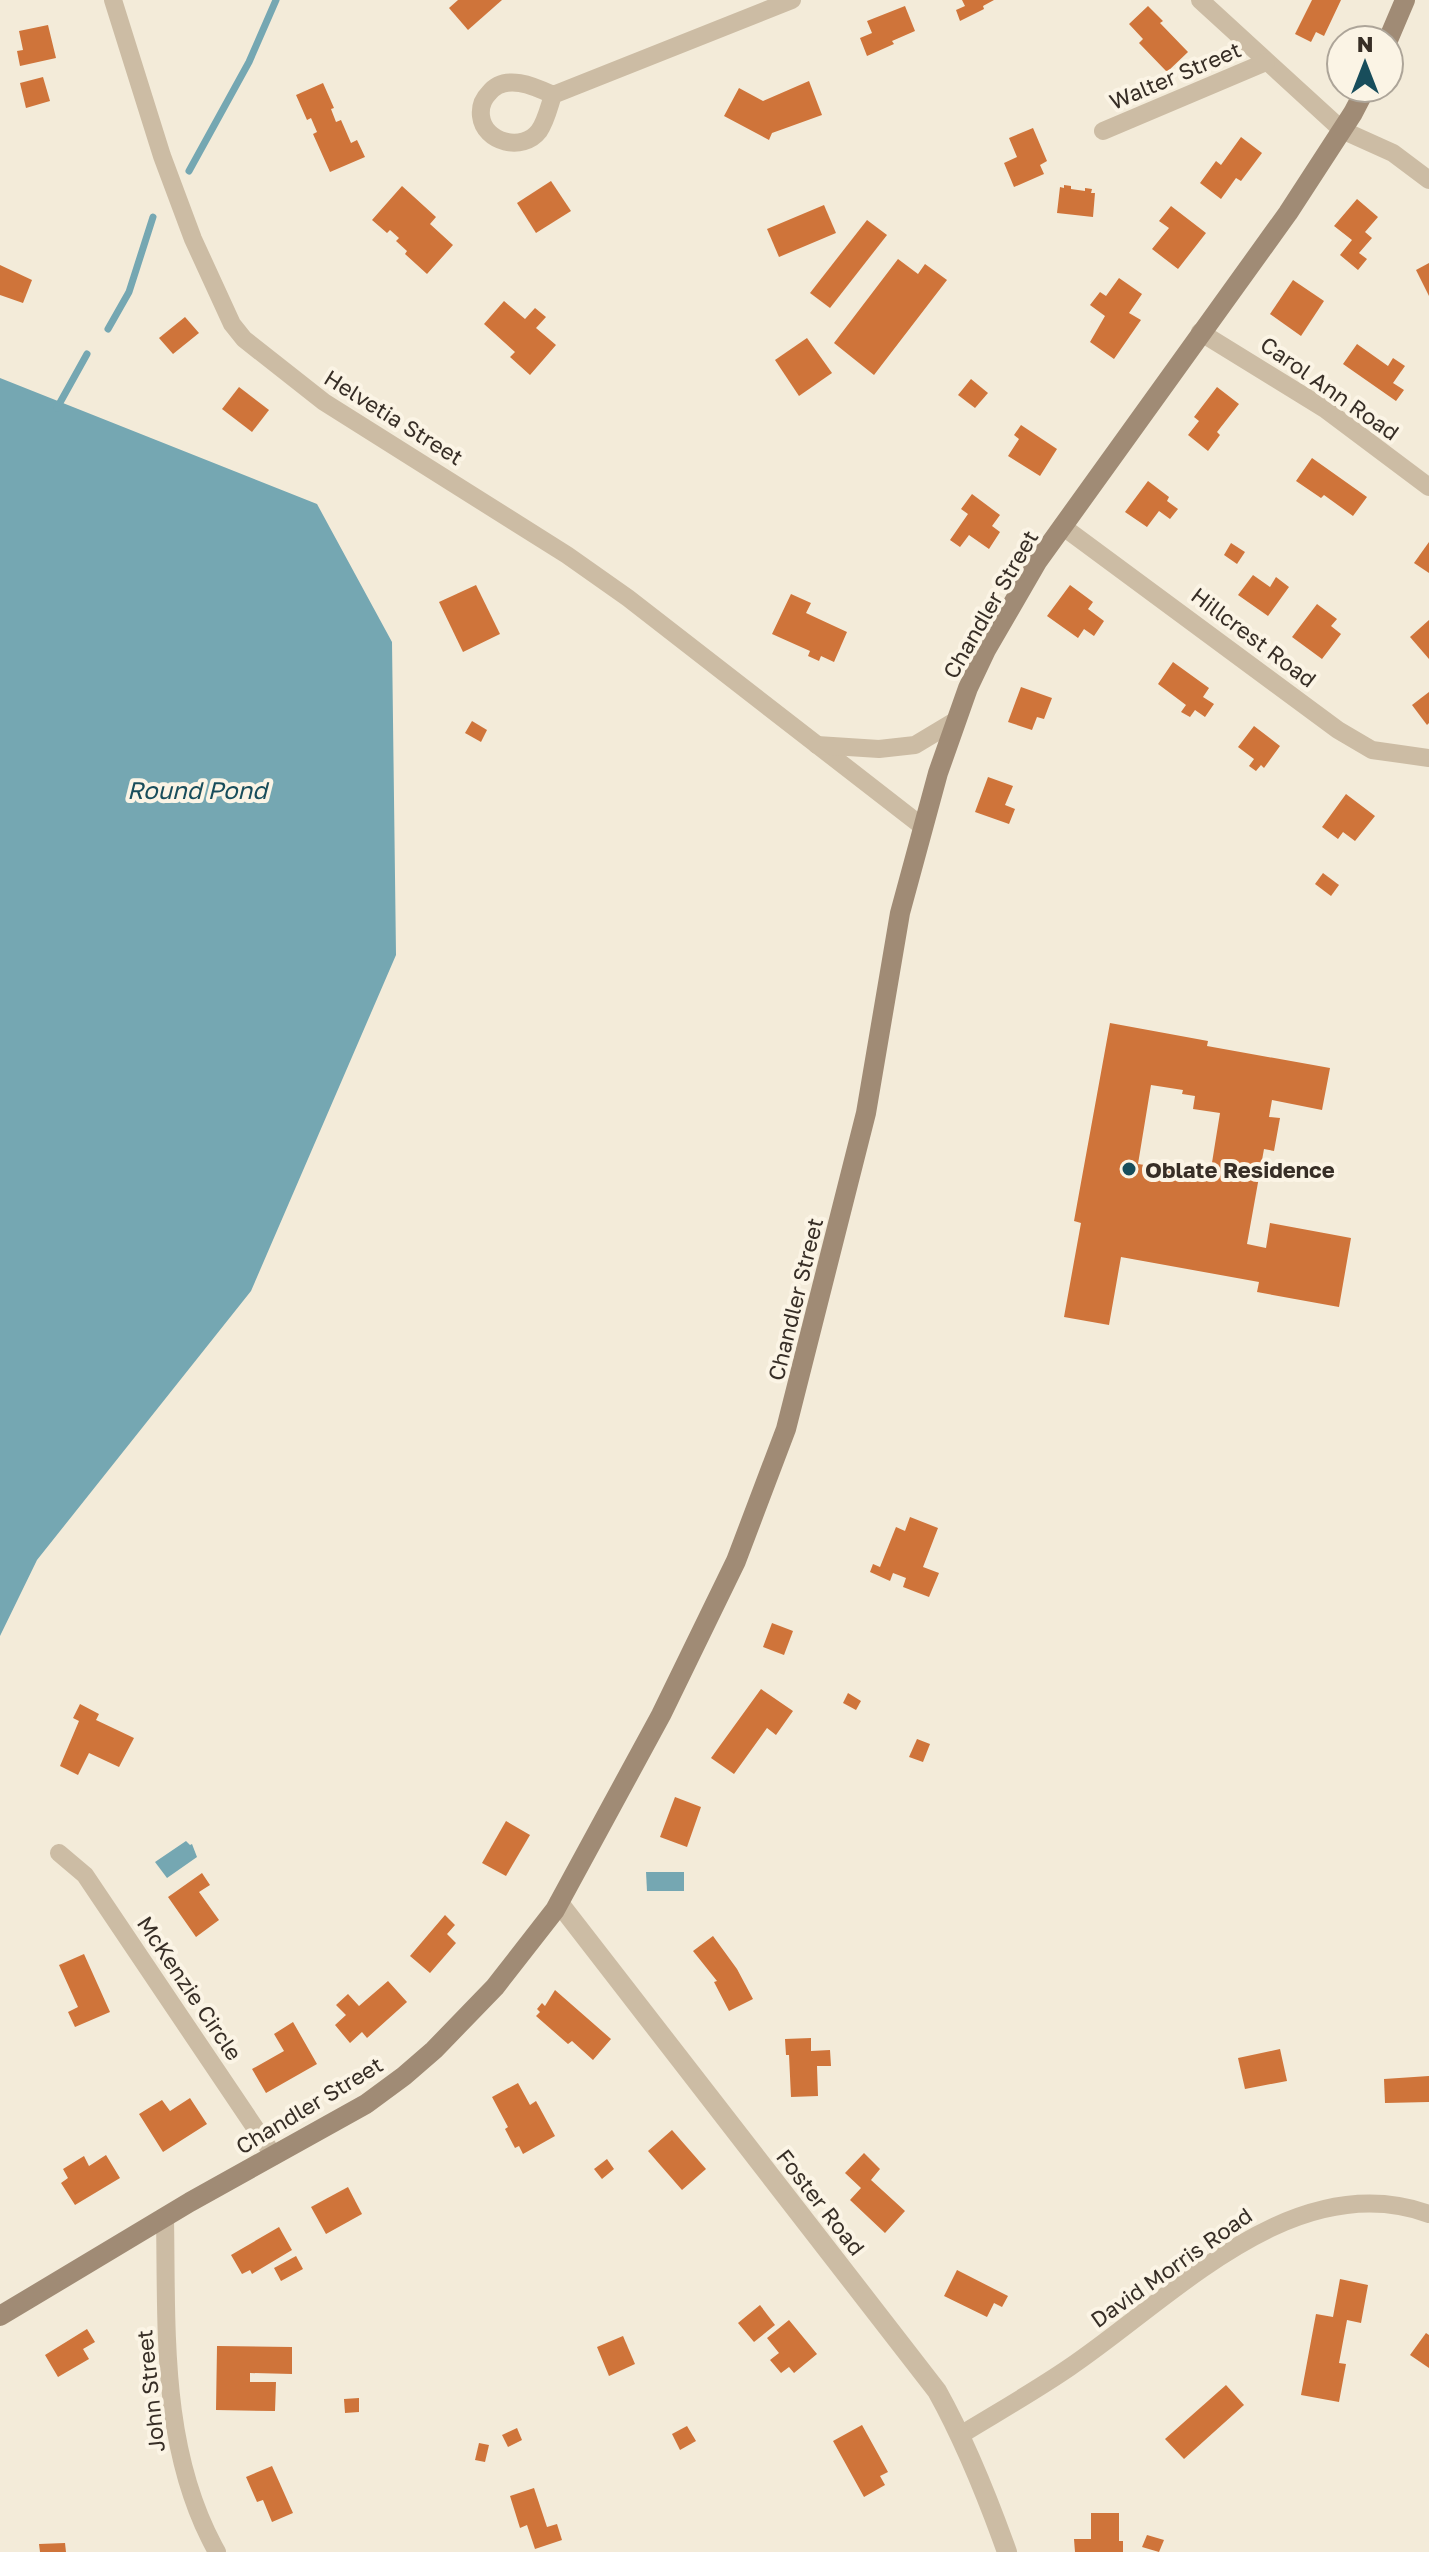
<svg xmlns="http://www.w3.org/2000/svg" width="1429" height="2552" viewBox="0 0 1429 2552" font-family="'Golos Text',sans-serif">
  <style>
    .water { fill: #75a7b2 }
    .lines { fill: none; stroke-linecap: round; stroke-linejoin: round }
    .stream { stroke: #75a7b2; stroke-width: 7 }
    .building { fill: #cf743a; fill-rule: evenodd }
    .minor { stroke: #ccbca4; stroke-width: 18 }
    .tertiary { stroke: #ccbca4; stroke-width: 20 }
    .secondary { stroke: #a08b75; stroke-width: 20 }
    .poi-dot { fill: #184d5b; stroke: #fbf4e5; stroke-width: 3 }
    .labels { text-anchor: middle; dominant-baseline: central; stroke-width: 8; stroke-linejoin: round; paint-order: stroke }
    .street-label { font-size: 22px; fill: #372e26; stroke: #fbf4e5 }
    .poi-label { font-size: 22px; font-weight: bold; fill: #372e26; stroke: #fbf4e5; text-anchor: start }
    .water-label { font-size: 24px; font-style: italic; fill: #184d5b; stroke: #fbf4e5 }
  </style>
  <rect width="100%" height="100%" fill="#f3ebd9"/>
  <g class="water">
    <polygon points="0,378 317,504 392,642 396,955 251,1291 37,1560 0,1636"/>
    <polygon points="186,1841 190,1845 192,1844 197,1857 167,1878 155,1862"/>
    <polygon points="646,1872 684,1872 684,1891 647,1891"/>
  </g>
  <g class="lines">
    <g class="stream">
      <polyline points="189,171 249,62 276,0"/>
      <polyline points="108,329 129,292 153,217"/>
      <polyline points="57,408 87,354"/>
    </g>
  </g>
  <g class="building">
    <polygon points="458,0 502,0 468,30 449,8"/>
    <polygon points="962,0 994,0 983,6 984,9 960,21 956,10 965,6"/>
    <polygon points="1312,0 1341,0 1324,36 1316,32 1311,42 1295,34"/>
    <polygon points="905,6 915,31 892,41 894,44 867,56 860,38 872,33 867,21"/>
    <polygon points="1148,6 1163,21 1160,23 1188,52 1167,72 1139,43 1143,39 1129,24"/>
    <polygon points="48,25 56,58 20,66 17,51 23,50 19,31"/>
    <polygon points="43,77 50,101 26,108 20,83"/>
    <polygon points="809,81 822,115 772,133 769,140 724,116 739,88 763,101"/>
    <polygon points="323,83 334,108 331,109 336,122 341,120 351,143 357,140 365,157 330,172 313,134 317,132 311,118 307,120 296,95"/>
    <polygon points="1033,128 1047,161 1040,165 1044,174 1014,187 1004,163 1017,157 1009,138"/>
    <polygon points="1241,137 1262,153 1241,181 1236,178 1221,199 1200,183 1216,161 1221,165"/>
    <polygon points="551,181 571,211 536,233 517,203"/>
    <polygon points="1064,185 1071,186 1071,189 1085,191 1085,188 1092,189 1091,193 1095,193 1093,217 1057,213 1060,187 1064,188"/>
    <polygon points="402,186 436,217 430,224 453,245 427,274 405,254 407,251 396,241 399,238 390,230 387,233 372,220"/>
    <polygon points="1357,199 1378,217 1365,232 1372,238 1359,253 1367,259 1358,270 1340,255 1352,240 1334,226"/>
    <polygon points="824,205 836,233 779,257 767,229"/>
    <polygon points="1171,206 1206,233 1178,269 1152,249 1169,228 1159,221"/>
    <polygon points="867,220 887,235 830,308 810,293"/>
    <polygon points="898,259 918,274 925,264 947,280 874,375 834,343"/>
    <polygon points="1429,263 1429,296 1416,270"/>
    <polygon points="0,265 32,280 23,303 0,295"/>
    <polygon points="1119,278 1142,294 1129,313 1141,320 1114,359 1090,342 1105,316 1090,305 1100,292 1106,296"/>
    <polygon points="1293,280 1324,301 1301,336 1270,314"/>
    <polygon points="504,301 525,319 535,308 546,317 536,328 556,345 530,375 510,357 515,352 484,324"/>
    <polygon points="185,317 199,333 173,354 159,338"/>
    <polygon points="807,338 832,373 799,396 775,360"/>
    <polygon points="1357,344 1388,366 1393,358 1405,366 1393,383 1404,390 1396,401 1343,364"/>
    <polygon points="971,379 988,393 975,408 958,395"/>
    <polygon points="239,387 269,410 252,432 222,409"/>
    <polygon points="1217,387 1239,404 1217,432 1220,435 1208,451 1188,435 1199,421 1194,417"/>
    <polygon points="1021,425 1057,449 1040,476 1008,456 1019,439 1014,435"/>
    <polygon points="1312,458 1367,497 1353,516 1324,495 1321,498 1296,481"/>
    <polygon points="1148,481 1169,497 1167,501 1178,509 1170,519 1159,511 1147,527 1125,512"/>
    <polygon points="972,494 1000,515 992,526 1000,532 989,549 969,535 960,547 950,540 968,514 961,509"/>
    <polygon points="1429,542 1429,573 1414,563"/>
    <polygon points="1231,543 1245,552 1237,564 1224,555"/>
    <polygon points="1253,575 1270,587 1276,577 1289,587 1268,616 1238,595"/>
    <polygon points="476,585 500,634 463,652 439,602"/>
    <polygon points="1070,585 1093,602 1088,609 1104,621 1094,636 1084,629 1078,638 1047,616"/>
    <polygon points="791,594 811,603 806,613 847,632 834,662 821,656 819,661 808,656 810,651 772,634"/>
    <polygon points="1317,604 1337,619 1331,626 1341,634 1322,659 1292,637"/>
    <polygon points="1429,620 1429,659 1410,637"/>
    <polygon points="1173,662 1209,688 1203,697 1214,704 1205,717 1195,710 1190,717 1181,712 1186,705 1158,684"/>
    <polygon points="1021,687 1052,698 1044,719 1037,717 1032,730 1008,722"/>
    <polygon points="1429,692 1429,723 1427,725 1412,705"/>
    <polygon points="472,721 487,730 481,742 465,733"/>
    <polygon points="1254,726 1280,746 1264,768 1261,765 1256,771 1249,766 1254,759 1238,747"/>
    <polygon points="988,777 1013,786 1005,805 1015,809 1009,824 975,812"/>
    <polygon points="1346,794 1375,816 1355,841 1343,832 1338,839 1322,827"/>
    <polygon points="1323,873 1339,885 1331,896 1315,884"/>
    <path d="M1110,1023l98,18 -1,5 123,22 -8,42 -50,-10 -3,17 11,1 -6,33 -10,-2 -17,95 19,4 4,-25 81,15 -12,69 -82,-15 2,-10 -138,-25 -12,68 -45,-8 17,-94 -7,-2zM1151,1085l32,5 -1,4 13,2 -2,13 27,4 -10,62 -72,-11z"/>
    <polygon points="910,1517 938,1528 923,1567 939,1573 929,1597 903,1587 906,1578 893,1573 890,1581 870,1572 873,1564 880,1567 896,1527 905,1531"/>
    <polygon points="772,1623 793,1631 784,1655 763,1647"/>
    <polygon points="761,1689 793,1711 776,1735 767,1728 734,1774 711,1758"/>
    <polygon points="848,1693 861,1701 856,1710 843,1703"/>
    <polygon points="80,1704 99,1714 96,1720 134,1738 119,1767 89,1753 78,1775 60,1766 79,1721 73,1718"/>
    <polygon points="917,1739 930,1744 923,1762 909,1757"/>
    <polygon points="675,1797 701,1807 687,1847 660,1837"/>
    <polygon points="506,1821 530,1835 506,1876 482,1863"/>
    <polygon points="202,1873 210,1885 199,1892 219,1920 196,1937 168,1897"/>
    <polygon points="445,1915 455,1925 447,1934 456,1943 430,1973 410,1956"/>
    <polygon points="713,1936 737,1969 753,1999 729,2011 714,1982 717,1981 693,1951"/>
    <polygon points="84,1954 110,2012 75,2027 68,2012 78,2007 59,1965"/>
    <polygon points="388,1981 407,2002 367,2038 362,2032 350,2043 335,2025 346,2015 336,2005 348,1994 359,2006"/>
    <polygon points="555,1990 611,2039 593,2060 572,2041 568,2044 536,2016 540,2012 537,2009 542,2003 545,2006"/>
    <polygon points="293,2022 317,2064 266,2093 252,2069 284,2051 274,2034"/>
    <polygon points="811,2038 811,2051 830,2050 831,2066 817,2066 818,2096 791,2097 789,2055 786,2055 785,2039"/>
    <polygon points="1280,2049 1287,2081 1245,2089 1238,2058"/>
    <polygon points="1429,2076 1429,2102 1385,2103 1384,2079"/>
    <polygon points="518,2083 530,2105 536,2101 555,2136 523,2154 519,2146 515,2148 505,2129 508,2127 492,2097"/>
    <polygon points="190,2098 207,2124 163,2152 139,2114 162,2100 170,2111"/>
    <polygon points="672,2130 706,2169 682,2190 648,2151"/>
    <polygon points="864,2153 880,2169 871,2180 905,2211 885,2233 850,2200 861,2188 845,2173"/>
    <polygon points="106,2155 120,2178 75,2205 61,2183 68,2178 63,2169 84,2156 89,2166"/>
    <polygon points="607,2159 614,2169 602,2179 594,2169"/>
    <polygon points="348,2187 362,2214 326,2234 311,2207"/>
    <polygon points="279,2227 292,2250 252,2274 250,2270 242,2274 231,2255"/>
    <polygon points="296,2256 303,2269 281,2281 274,2268"/>
    <polygon points="957,2270 1008,2296 1002,2307 994,2303 987,2317 944,2296"/>
    <polygon points="1340,2279 1368,2285 1361,2323 1347,2320 1339,2363 1346,2364 1339,2402 1301,2395 1316,2314 1333,2317"/>
    <polygon points="760,2305 775,2325 754,2342 738,2323"/>
    <polygon points="789,2320 817,2354 794,2373 789,2367 781,2373 770,2360 779,2353 767,2338"/>
    <polygon points="87,2329 95,2342 83,2349 89,2359 58,2377 45,2355"/>
    <polygon points="1426,2333 1429,2335 1429,2368 1410,2355"/>
    <polygon points="623,2336 635,2364 609,2376 597,2347"/>
    <polygon points="217,2346 292,2347 292,2374 250,2373 250,2382 276,2382 275,2411 216,2410"/>
    <polygon points="1226,2385 1244,2405 1184,2459 1165,2439"/>
    <polygon points="359,2398 359,2412 345,2413 344,2399"/>
    <polygon points="862,2425 888,2472 880,2476 885,2485 864,2497 833,2441"/>
    <polygon points="687,2426 696,2441 680,2450 672,2434"/>
    <polygon points="517,2428 522,2440 508,2447 502,2435"/>
    <polygon points="479,2443 489,2445 485,2462 475,2460"/>
    <polygon points="272,2466 293,2513 272,2522 263,2500 257,2502 246,2477"/>
    <polygon points="534,2488 547,2527 557,2524 562,2540 535,2549 527,2525 520,2528 510,2496"/>
    <polygon points="1091,2513 1119,2513 1119,2541 1123,2541 1123,2552 1075,2552 1074,2539 1091,2539"/>
    <polygon points="1147,2535 1164,2540 1159,2552 1142,2547"/>
    <polygon points="65,2543 66,2552 40,2552 39,2544"/>
  </g>
  <g class="lines">
    <g class="minor">
      <polyline points="113,0 162,156 193,239 232,324 244,339 324,402 567,555 628,598 923,827"/>
      <polyline points="1200,0 1342,130 1393,153 1429,180"/>
      <path d="M553,95c-4,12 -7,26 -14,36 -16,21 -55,12 -58,-15 -1,-9 2,-17 8,-23 16,-20 45,-7 64,2l239,-95"/>
      <polyline points="1103,131 1266,62"/>
      <polyline points="1200,332 1325,409 1429,487"/>
      <polyline points="1062,526 1338,730 1372,750 1429,758"/>
      <polyline points="817,745 879,749 915,745 955,721"/>
      <polyline points="59,1853 85,1875 274,2156"/>
      <path d="M165,2218c2,113 -5,233 52,334"/>
      <path d="M962,2434c36,-22 73,-43 108,-67 102,-69 224,-202 359,-153"/>
    </g>
    <path class="tertiary" d="M559,1903l378,488c29,52 50,105 70,161"/>
    <g class="secondary">
      <polyline points="1388,40 1405,0"/>
      <polyline points="0,2316 190,2202 366,2104 404,2076 434,2050 495,1987 555,1910 661,1715 736,1561 786,1429 866,1113 900,913 938,773 968,688 986,650 1037,562 1288,213 1353,113 1366,88"/>
    </g>
  </g>
  <circle class="poi-dot" cx="1129" cy="1169" r="8"/>
  <g class="labels">
    <g class="street-label">
      <text transform="translate(1175 75) rotate(-23)">Walter Street</text>
      <text transform="translate(1330 388) rotate(35)">Carol Ann Road</text>
      <text transform="translate(394 417) rotate(32)">Helvetia Street</text>
      <text transform="translate(990 604) rotate(-60)">Chandler Street</text>
      <text transform="translate(1254 637) rotate(37)">Hillcrest Road</text>
      <text transform="translate(795 1299) rotate(-76)">Chandler Street</text>
      <text transform="translate(190 1988) rotate(56)">McKenzie Circle</text>
      <text transform="translate(309 2105) rotate(-31)">Chandler Street</text>
      <text transform="translate(821 2202) rotate(52)">Foster Road</text>
      <text transform="translate(1171 2267) rotate(-35)">David Morris Road</text>
      <text transform="translate(150 2391) rotate(-96)">John Street</text>
    </g>
    <g class="poi-label">
      <text x="1145" y="1169">Oblate Residence</text>
    </g>
    <g class="water-label">
      <text x="197" y="789">Round Pond</text>
    </g>
  </g>
  <g transform="translate(1365 64)"><circle r="38" fill="#fbf4e5" stroke="#ada599" stroke-width="2"/>
  <path d="M0-6L14 30L0 20L-14 30Z" fill="#184d5b"/>
  <text y="-12" font-size="22" font-weight="bold" text-anchor="middle" fill="#372e26">N</text>
  </g>
</svg>
